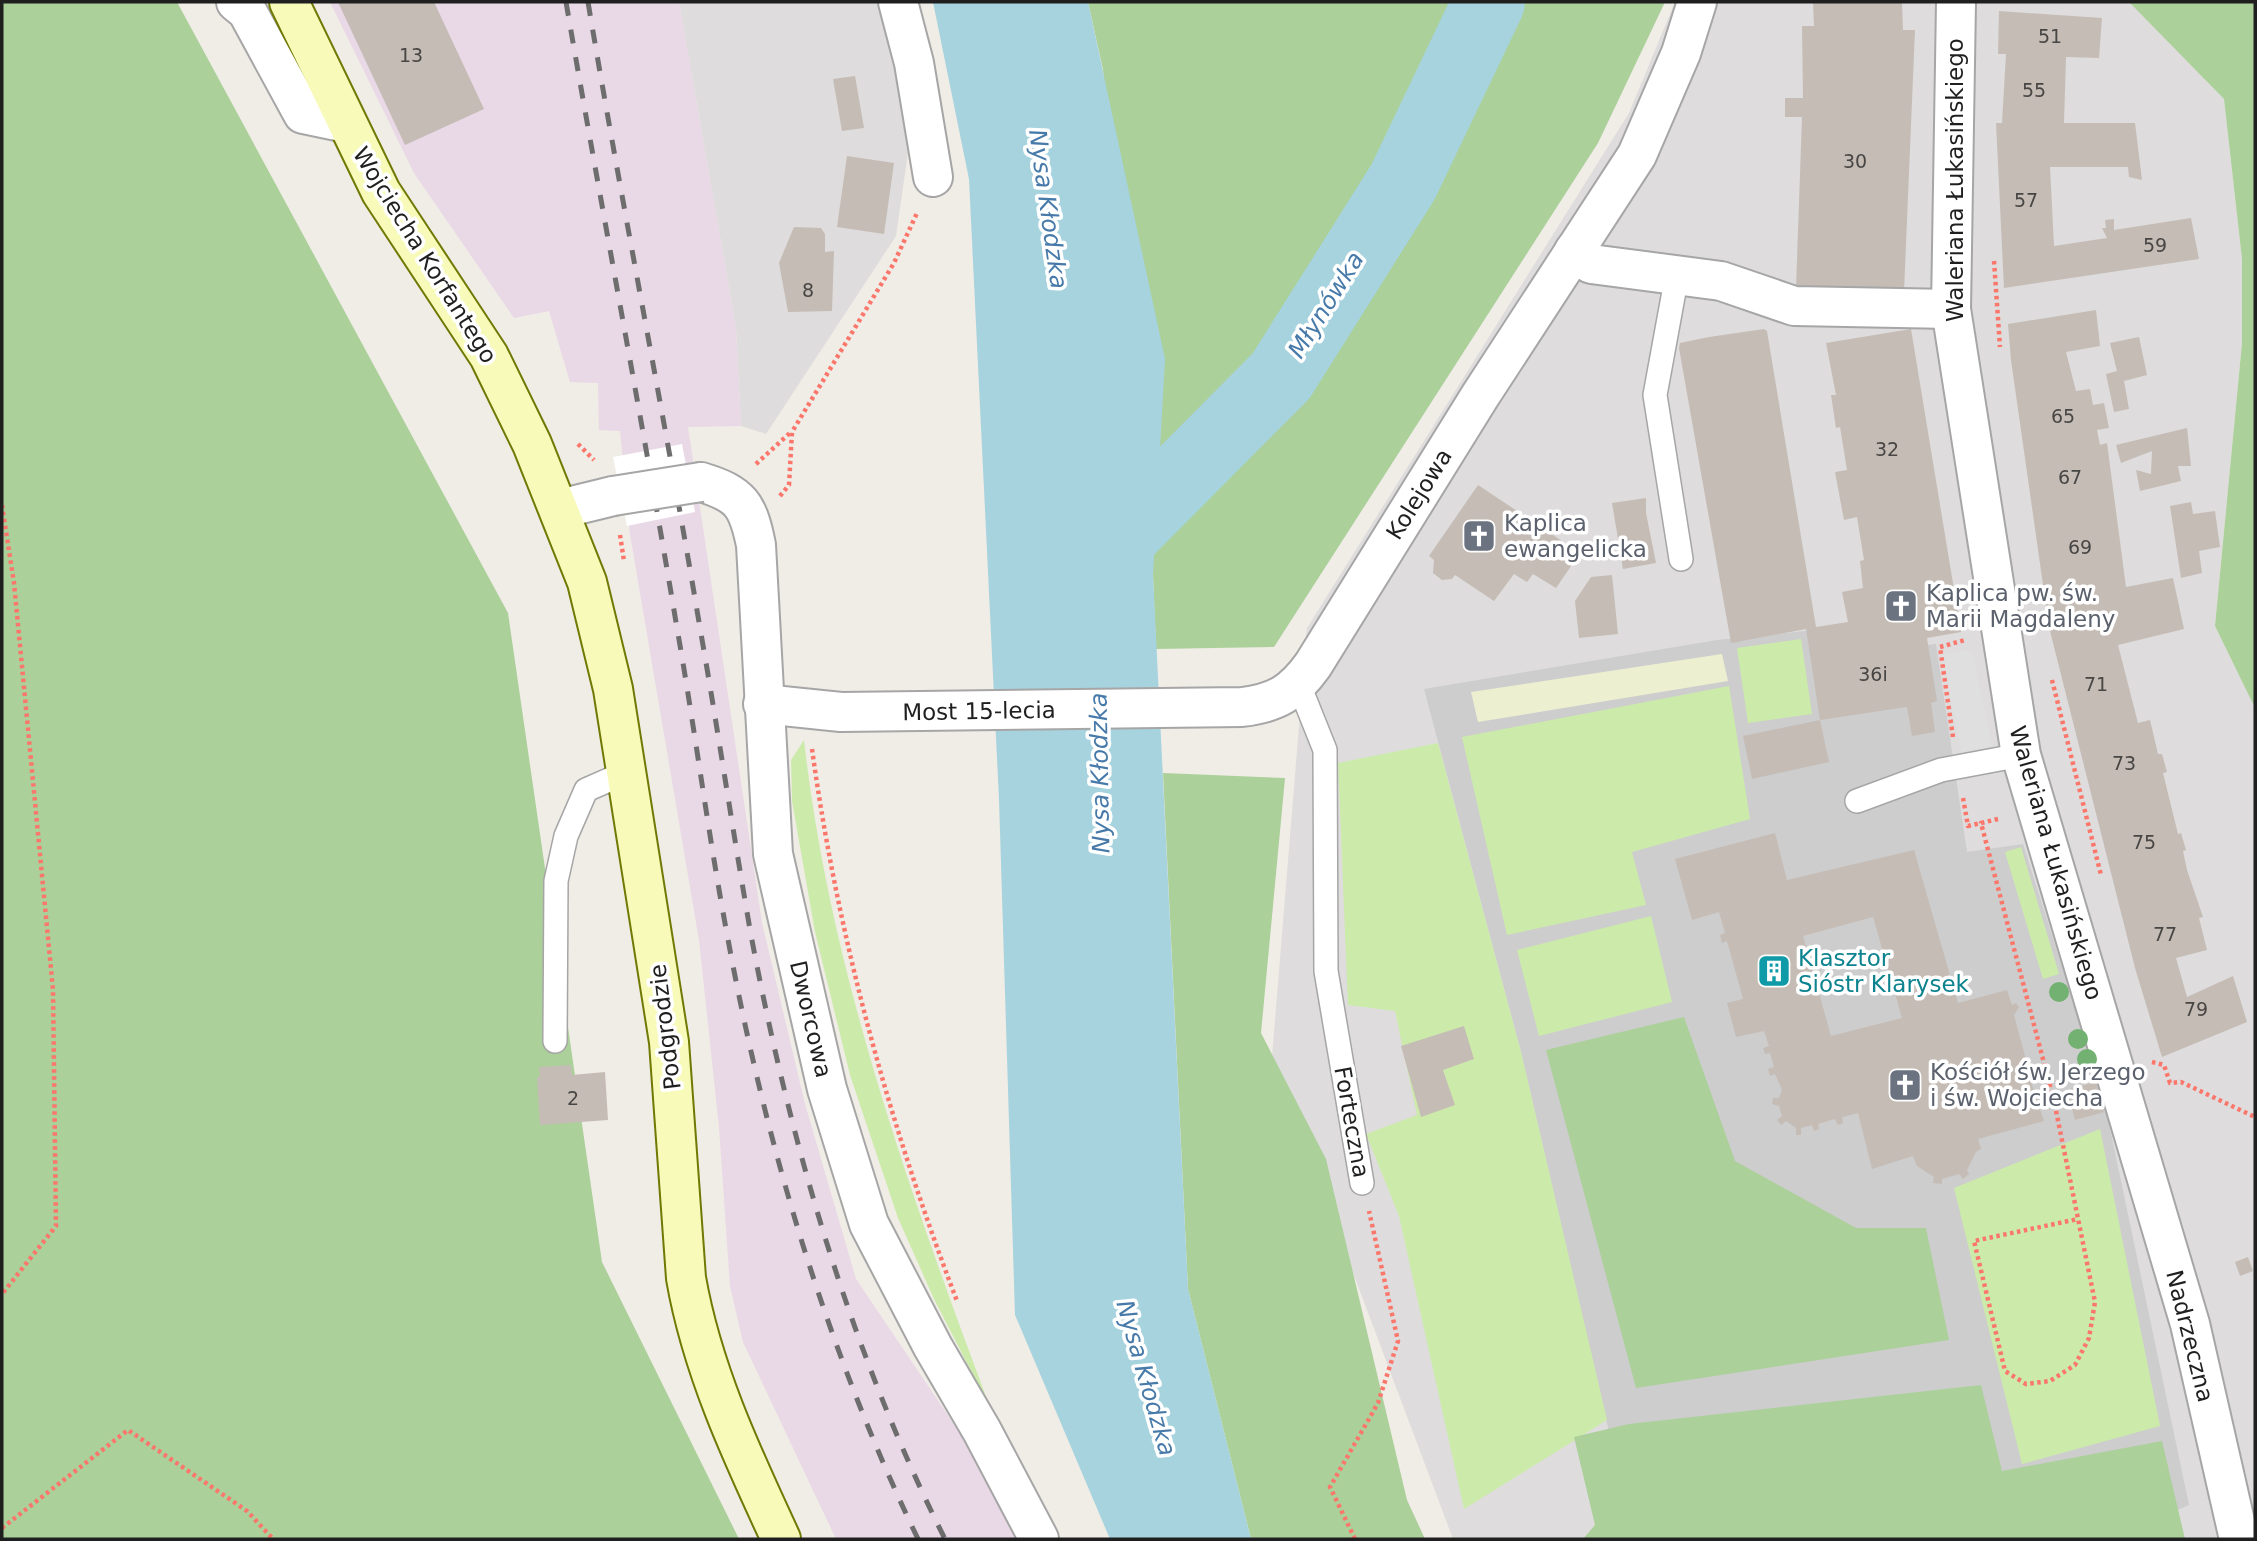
<svg xmlns="http://www.w3.org/2000/svg" width="2257" height="1541" viewBox="0 0 2257 1541" font-family="'DejaVu Sans',sans-serif">
  <style>
    .residential { fill: #dedcdc }
    .industrial { fill: #e9d8e6 }
    .religious { fill: #cdcdcd }
    .farmland { fill: #edefd1 }
    .grass { fill: #ccebab }
    .forest { fill: #abd09a }
    .parking { fill: #dfdfdf }
    .water { fill: #a6d3de }
    .pier { fill: #fff }
    .lines { fill: none; stroke-linecap: round; stroke-linejoin: round }
    .river { stroke: #a6d3de; stroke-width: 72 }
    .building { fill: #c5bcb5; fill-rule: evenodd }
    .service-casing { stroke: #a6a6a6; stroke-width: 26 }
    .minor-casing { stroke: #a6a6a6; stroke-width: 42 }
    .secondary-casing { stroke: #6f7904; stroke-width: 42 }
    .path { stroke: #fb776c; stroke-width: 4.5; stroke-dasharray: 3.5 3.5; stroke-linecap: butt }
    .service { stroke: #fff; stroke-width: 23 }
    .minor { stroke: #fff; stroke-width: 38 }
    .secondary { stroke: #f8faba; stroke-width: 38 }
    .rail { stroke: #6d6d6d; stroke-width: 5; stroke-dasharray: 14 14; stroke-linecap: butt }
    .minor-bridge-casing { stroke: #a6a6a6; stroke-width: 42; stroke-linecap: butt }
    .minor-bridge { stroke: #fff; stroke-width: 38 }
    .tree { fill: #72b171 }
    .labels { text-anchor: middle; dominant-baseline: central; stroke-width: 7; stroke-linejoin: round; paint-order: stroke }
    .number-label { font-size: 19px; fill: #484644 }
    .street-label { font-size: 23px; fill: #1f1f1f; stroke: #fff }
    .worship-label { font-size: 23px; fill: #5b616d; stroke: #fff; text-anchor: start }
    .culture-label { font-size: 23px; fill: #0d838f; stroke: #fff; text-anchor: start }
    .water-label { font-size: 24px; font-style: italic; fill: #477aa9; stroke: #fff }
  </style>
  <rect width="100%" height="100%" fill="#f0ece6"/>
  <g class="residential">
    <polygon points="679,2 883,2 912,125 896,236 766,434 741,426 736,328"/>
    <polygon points="1675,2 2129,2 2224,99 2242,259 2242,343 2215,626 2255,708 2255,1539 1453,1539 1426,1467 1272,1057 1307,628 1629,113"/>
  </g>
  <polygon class="industrial" points="330,2 679,2 736,328 741,426 688,427 762,923 805,1104 856,1279 976,1457 1021,1539 836,1539 743,1342 730,1286 719,1127 699,940 630,534 620,431 599,430 598,383 570,382 549,311 514,318 414,173"/>
  <polygon class="religious" points="1865,625 1872,652 1936,644 1967,852 2023,844 2072,998 2096,1062 2189,1505 2111,1539 1647,1539 1631,1527 1521,1052 1424,689 1717,640"/>
  <polygon class="farmland" points="1722,654 1728,681 1478,722 1471,692"/>
  <g class="grass">
    <polygon points="1801,639 1812,714 1748,723 1737,648"/>
    <polygon points="1729,686 1750,819 1632,852 1646,905 1507,935 1462,737"/>
    <path d="M804,740c26,232 106,453 187,670l-57,-111 -36,-81 -48,-143 -35,-143 -23,-131 -1,-41z"/>
    <polygon points="1438,743 1521,1052 1607,1420 1464,1509 1399,1216 1366,1134 1417,1115 1395,1011 1348,1005 1338,763"/>
    <polygon points="2021,847 2059,974 2043,979 2005,852"/>
    <polygon points="1651,916 1672,1002 1539,1036 1517,950"/>
    <polygon points="2100,1129 2160,1426 2022,1464 1954,1188"/>
  </g>
  <g class="forest">
    <polygon points="2,2 177,2 508,613 602,1262 739,1539 2,1539"/>
    <polygon points="1088,2 1665,2 1598,143 1274,647 1156,649 1153,575 1103,70"/>
    <polygon points="2129,2 2255,2 2255,708 2215,626 2242,343 2242,259 2224,99"/>
    <polygon points="1163,773 1285,778 1261,1033 1326,1159 1407,1500 1425,1539 1251,1539 1188,1289"/>
    <polygon points="1684,1017 1735,1161 1856,1228 1926,1228 1949,1340 1636,1388 1546,1050"/>
    <polygon points="1981,1385 2002,1471 2162,1441 2185,1539 1583,1539 1595,1525 1574,1437 1629,1424"/>
  </g>
  <polygon class="parking" points="1972,649 1992,746 1962,752 1941,655"/>
  <polygon class="water" points="933,2 1088,2 1165,359 1153,575 1188,1289 1251,1539 1110,1539 1015,1315 999,799 969,179"/>
  <polygon class="pier" points="682,444 695,512 627,526 613,457"/>
  <g class="lines">
    <polyline class="river" points="1097,561 1281,376 1403,182 1489,2"/>
  </g>
  <g class="building">
    <polygon points="338,2 434,2 484,109 405,145"/>
    <polygon points="1813,2 1902,2 1903,30 1915,30 1904,292 1796,289 1802,117 1785,117 1785,98 1803,98 1802,26 1814,26"/>
    <polygon points="1999,11 2102,18 2099,58 2066,57 2064,123 2135,123 2142,180 2129,177 2128,167 2050,167 2054,246 2107,238 2102,228 2106,228 2105,220 2114,219 2114,230 2191,218 2199,259 2004,288 1996,123 2002,123 2006,54 1998,54"/>
    <polygon points="855,76 864,128 842,131 833,79"/>
    <polygon points="847,156 894,163 884,234 837,227"/>
    <polygon points="794,227 821,228 825,234 825,252 834,251 832,311 788,312 779,263"/>
    <polygon points="2096,310 2100,346 2066,352 2076,391 2090,389 2093,405 2104,403 2109,428 2097,430 2100,445 2107,443 2126,587 2173,578 2184,629 2118,645 2138,723 2150,720 2158,754 2162,754 2167,772 2163,773 2178,834 2181,833 2186,850 2183,851 2187,870 2203,917 2199,918 2207,950 2176,958 2187,997 2233,976 2247,1022 2162,1057 2135,968 2049,627 2011,360 2008,324"/>
    <polygon points="1764,329 1767,331 1816,627 1848,622 1842,592 1863,588 1860,561 1864,560 1857,517 1844,520 1835,472 1847,470 1840,427 1836,428 1831,395 1836,395 1826,343 1911,329 1961,632 1927,638 1937,701 1931,703 1935,732 1912,736 1907,707 1820,720 1806,629 1731,643 1679,348 1680,343 1709,337"/>
    <polygon points="2139,337 2147,375 2124,381 2129,409 2114,412 2106,374 2117,371 2110,343"/>
    <polygon points="2187,428 2191,466 2178,466 2181,481 2140,491 2136,470 2151,474 2152,451 2121,463 2116,445"/>
    <polygon points="1478,485 1580,553 1556,588 1533,574 1527,582 1514,574 1494,601 1455,575 1452,579 1442,580 1433,573 1434,560 1429,556"/>
    <polygon points="1646,498 1646,513 1656,563 1623,569 1612,503"/>
    <polygon points="2191,502 2193,514 2215,511 2220,547 2199,551 2202,573 2181,578 2170,506"/>
    <polygon points="1612,575 1618,634 1579,638 1575,601 1591,577"/>
    <polygon points="1820,720 1829,762 1752,779 1743,736"/>
    <path d="M1775,833l12,47 127,-30 44,153 49,-13 5,15 4,-2 3,4 -5,8 15,56 8,5 -6,6 13,39 -66,18 3,10 -5,3 -9,18 2,4 -6,5 -4,-5 -17,5v5l-9,-1 1,-6 -17,-11 -4,-10 -41,13 -14,-56 -16,4 1,6 -5,2 -3,-6 -17,5 1,5 -5,2 -2,-6 -11,3v7h-5v-7l-10,-7 -5,4 -4,-5 5,-4 -3,-10 -7,-2 1,-6h6l3,-8 -7,-16 -5,2 -2,-7 6,-2 -4,-14 -5,1 -2,-6 6,-2 -5,-15 -28,6 -9,-34 16,-4 -16,-58 -5,2 -2,-8 5,-2 -6,-21 -27,8 -17,-61zM1873,917l29,101 -71,18 -28,-100z"/>
    <polygon points="1464,1026 1474,1059 1443,1070 1455,1105 1421,1117 1401,1046"/>
    <polygon points="571,1065 572,1075 605,1072 608,1120 540,1125 537,1077 540,1077 539,1067"/>
    <polygon points="2096,1082 2104,1112 2075,1120 2067,1090"/>
    <polygon points="2248,1257 2253,1271 2240,1276 2235,1262"/>
  </g>
  <g class="lines">
    <defs>
      <g id="service">
        <polyline points="1677,275 1655,395 1681,559"/>
        <polyline points="1299,685 1325,750 1326,971 1362,1183"/>
        <polyline points="1857,801 1941,770 2021,755"/>
        <polyline points="555,1041 556,881 566,836 586,790 627,772"/>
      </g>
      <g id="minor">
        <polyline points="236,2 247,11 303,114 346,123"/>
        <polyline points="898,2 914,63 933,177"/>
        <polyline points="1956,2 1951,309 2021,755 2190,1324 2239,1539"/>
        <polyline points="1574,251 1591,264 1721,281 1794,306 1951,309"/>
        <path d="M701,482c40,12 47,23 55,63l17,309 54,235 42,135 64,123 49,84 57,108"/>
        <polyline points="560,509 613,496"/>
        <path d="M763,704l78,8 401,-5c34,-4 51,-14 71,-42l167,-269 157,-241 44,-102 16,-51"/>
      </g>
      <path id="secondary" d="M289,2l92,190 108,164 43,88 55,138 26,107 56,353 17,236c16,92 56,177 95,261"/>
    </defs>
    <use href="#service" class="service-casing"/>
    <use href="#minor" class="minor-casing"/>
    <use href="#secondary" class="secondary-casing"/>
    <g class="path">
      <polyline points="1994,261 2000,347"/>
      <polyline points="578,444 594,460"/>
      <polyline points="756,464 791,432"/>
      <polyline points="780,496 789,485 792,432 894,263 917,213"/>
      <polyline points="2,505 14,583 53,990 56,1226 2,1294"/>
      <polyline points="620,535 624,561"/>
      <polyline points="2052,680 2101,875"/>
      <polyline points="1953,737 1940,647 1965,640"/>
      <path d="M812,749c26,189 77,374 145,552"/>
      <polyline points="1963,798 1968,826 1981,823"/>
      <polyline points="1998,819 1981,823 2054,1101 2095,1302 2089,1338 2075,1365 2050,1381 2026,1384 2005,1371 1974,1241 2078,1219"/>
      <polyline points="2152,1062 2164,1065 2170,1083 2181,1082 2255,1117"/>
      <polyline points="2,1528 128,1430 247,1511 273,1539"/>
      <polyline points="1355,1539 1330,1487 1378,1403 1398,1341 1369,1211"/>
    </g>
    <use href="#service" class="service"/>
    <use href="#minor" class="minor"/>
    <use href="#secondary" class="secondary"/>
    <g class="rail">
      <path d="M566,2c36,209 76,417 111,626 18,102 31,205 50,306 38,208 99,414 191,605"/>
      <path d="M588,2c35,209 77,417 112,626 18,102 33,205 51,307 39,207 99,415 194,604"/>
    </g>
    <defs>
      <polyline id="minor-bridge" points="613,496 701,482"/>
    </defs>
    <use href="#minor-bridge" class="minor-bridge-casing"/>
    <use href="#minor-bridge" class="minor-bridge"/>
  </g>
  <g class="tree">
    <circle cx="2059" cy="992" r="10"/>
    <circle cx="2078" cy="1039" r="10"/>
    <circle cx="2087" cy="1059" r="10"/>
  </g>
  <defs>
    <symbol id="church-square" viewBox="-11 -11 22 22"><rect x="-9" y="-9" width="18" height="18" rx="4" fill="#6b7280" stroke="#fff"/><path d="M-1.2-6h2.4v3.5h3.3v2.4h-3.3V6h-2.4V-.1h-3.3v-2.4h3.3Z" fill="#fff"/></symbol>
    <symbol id="building-square" viewBox="-11 -11 22 22"><rect x="-9" y="-9" width="18" height="18" rx="4" fill="#0f9aa8" stroke="#fff"/><path d="M-4-6H4V6H1V3H-1V6H-4ZM-2.5-4.3h1.7v1.8h-1.7ZM.8-4.3h1.7v1.8H.8ZM-2.5-1h1.7V.8h-1.7ZM.8-1h1.7V.8H.8Z" fill="#fff"/></symbol>
  </defs>
  <g fill-rule="evenodd">
    <use href="#church-square" x="1460" y="517" width="38" height="38"/>
    <use href="#church-square" x="1882" y="587" width="38" height="38"/>
    <use href="#building-square" x="1755" y="952" width="38" height="38"/>
    <use href="#church-square" x="1886" y="1066" width="38" height="38"/>
  </g>
  <g class="labels">
    <g class="number-label">
      <text x="2050" y="36">51</text>
      <text x="411" y="55">13</text>
      <text x="2034" y="90">55</text>
      <text x="1855" y="161">30</text>
      <text x="2026" y="200">57</text>
      <text x="2155" y="245">59</text>
      <text x="808" y="290">8</text>
      <text x="2063" y="416">65</text>
      <text x="1887" y="449">32</text>
      <text x="2070" y="477">67</text>
      <text x="2080" y="547">69</text>
      <text x="1873" y="674">36i</text>
      <text x="2096" y="684">71</text>
      <text x="2124" y="763">73</text>
      <text x="2144" y="842">75</text>
      <text x="2165" y="934">77</text>
      <text x="2196" y="1009">79</text>
      <text x="573" y="1098">2</text>
    </g>
    <g class="street-label">
      <text transform="translate(1955 180) rotate(-90)">Waleriana Łukasińskiego</text>
      <text transform="translate(425 255) rotate(58)">Wojciecha Korfantego</text>
      <text transform="translate(1419 494) rotate(-58)">Kolejowa</text>
      <text transform="translate(979 711) rotate(-1)">Most 15-lecia</text>
      <text transform="translate(2056 863) rotate(74)">Waleriana Łukasińskiego</text>
      <text transform="translate(811 1019) rotate(77)">Dworcowa</text>
      <text transform="translate(665 1027) rotate(-97)">Podgrodzie</text>
      <text transform="translate(1352 1122) rotate(80)">Forteczna</text>
      <text transform="translate(2190 1336) rotate(76)">Nadrzeczna</text>
    </g>
    <g class="worship-label">
      <text x="1504" y="523">Kaplica<tspan x="1504" dy="26">ewangelicka</tspan></text>
      <text x="1926" y="593">Kaplica pw. św.<tspan x="1926" dy="26">Marii Magdaleny</tspan></text>
      <text x="1930" y="1072">Kościół św. Jerzego<tspan x="1930" dy="26">i św. Wojciecha</tspan></text>
    </g>
    <g class="culture-label">
      <text x="1798" y="958">Klasztor<tspan x="1798" dy="26">Sióstr Klarysek</tspan></text>
    </g>
    <g class="water-label">
      <text transform="translate(1048 209) rotate(82)">Nysa Kłodzka</text>
      <text transform="translate(1326 305) rotate(-58)">Młynówka</text>
      <text transform="translate(1100 773) rotate(-91)">Nysa Kłodzka</text>
      <text transform="translate(1146 1378) rotate(74)">Nysa Kłodzka</text>
    </g>
  </g>
  <rect width="2257" height="1541" fill="none" stroke="#1f1f1f" stroke-width="7"/>
</svg>
